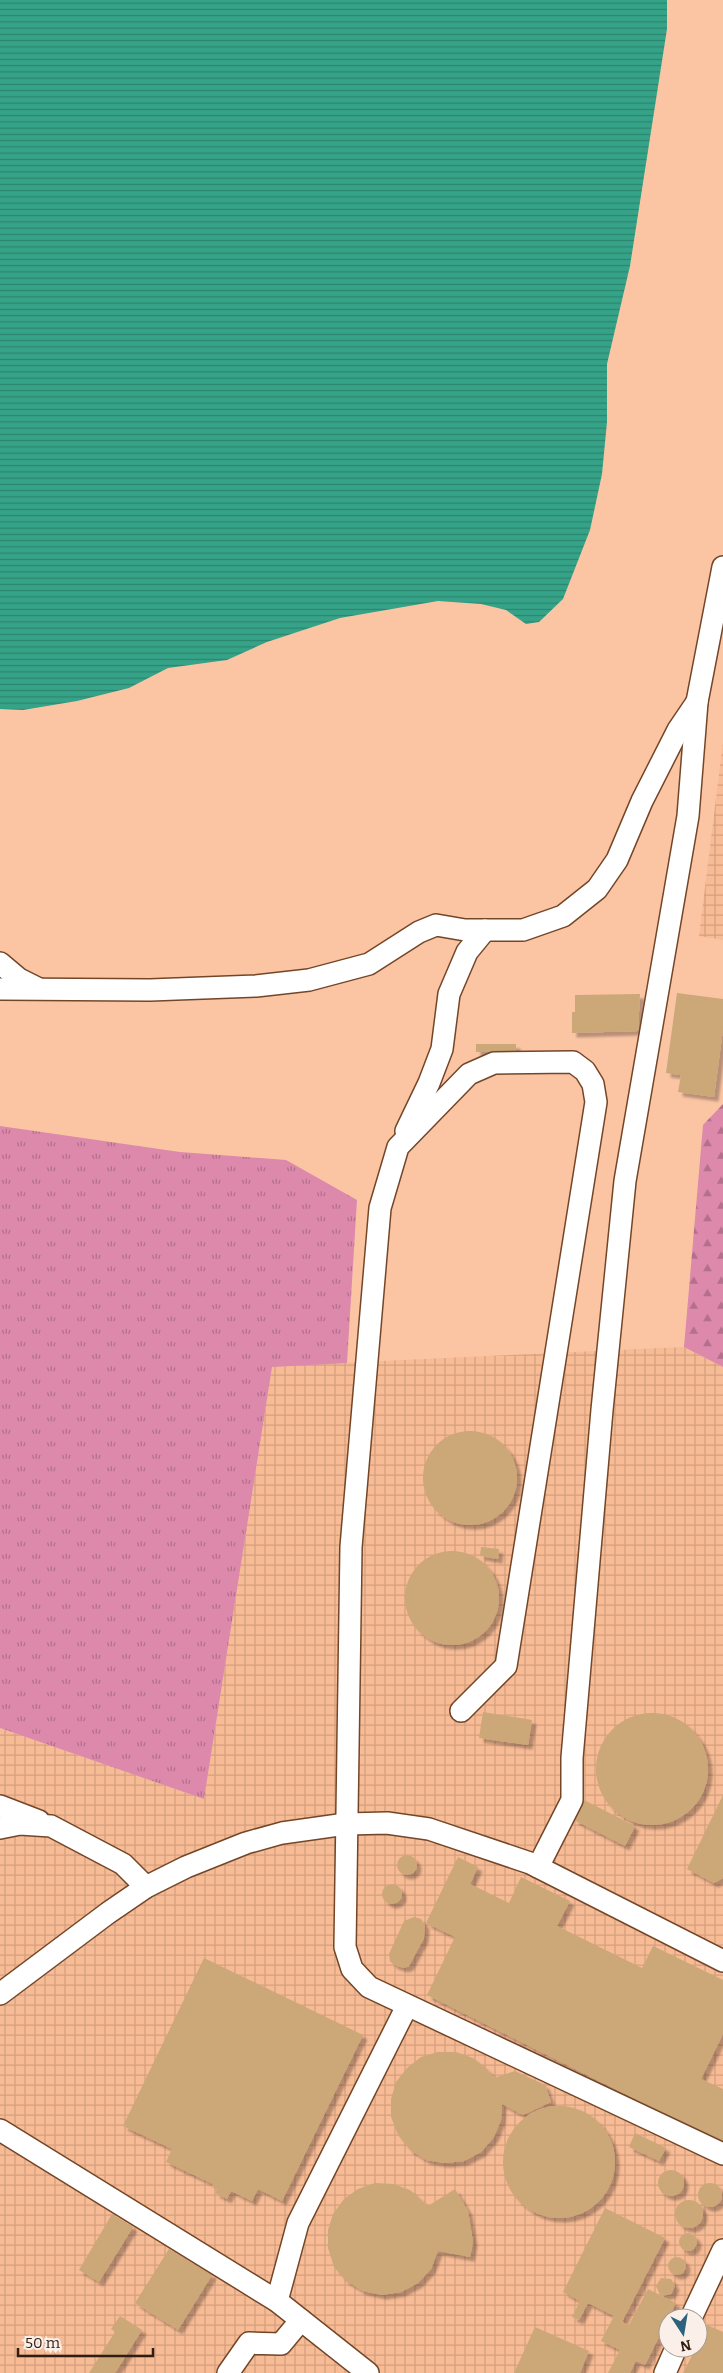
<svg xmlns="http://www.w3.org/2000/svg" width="723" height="2373" viewBox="0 0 723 2373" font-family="Bitter,serif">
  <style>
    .industrial { fill: url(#industrial-grid); fill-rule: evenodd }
    .grass { fill: url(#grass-tufts) }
    .forest { fill: url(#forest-firs) }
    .water { fill: url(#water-rules) }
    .building { fill: #cca778; filter: url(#shadow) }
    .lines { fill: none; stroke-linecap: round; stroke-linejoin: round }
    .minor-casing { stroke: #734628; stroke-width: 24 }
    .minor { stroke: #fff; stroke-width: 21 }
  </style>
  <defs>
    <pattern id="industrial-grid" width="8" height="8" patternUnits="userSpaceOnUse" patternTransform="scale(1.25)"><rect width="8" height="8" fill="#f7bb95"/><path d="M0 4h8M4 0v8" fill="none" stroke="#d4a07f"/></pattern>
    <pattern id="grass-tufts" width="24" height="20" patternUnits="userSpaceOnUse" patternTransform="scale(1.25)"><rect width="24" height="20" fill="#dc89ac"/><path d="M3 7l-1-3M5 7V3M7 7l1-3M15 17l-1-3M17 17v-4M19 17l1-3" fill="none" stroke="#b36f8b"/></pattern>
    <pattern id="forest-firs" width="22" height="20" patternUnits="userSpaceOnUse" patternTransform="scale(1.25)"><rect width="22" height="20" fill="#dc89ac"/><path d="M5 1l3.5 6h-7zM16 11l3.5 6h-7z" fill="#b36f8b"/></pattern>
    <pattern id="water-rules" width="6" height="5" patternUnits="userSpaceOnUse" patternTransform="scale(1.25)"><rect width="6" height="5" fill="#35a388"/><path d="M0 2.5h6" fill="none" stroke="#2d846e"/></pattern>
    <filter id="shadow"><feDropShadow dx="4.5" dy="4.5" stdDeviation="1" flood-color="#0004"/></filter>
  </defs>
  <rect width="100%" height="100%" fill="#fbc5a4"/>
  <g class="industrial">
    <polygon points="723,742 723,940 699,936"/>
    <path d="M684,1347l39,20v1006h-723v-645l204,71 68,-433zM668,2318h30v30h-30z"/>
  </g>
  <polygon class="grass" points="0,1126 180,1152 286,1160 357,1200 347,1363 272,1367 204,1799 0,1728"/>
  <polygon class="forest" points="723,1104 723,1367 684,1347 703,1125"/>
  <polygon class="water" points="0,0 667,0 667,29 630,266 607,364 607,422 602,474 590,530 563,599 539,622 526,624 506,610 481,604 438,601 340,618 267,642 227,660 168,668 129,688 77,701 23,710 0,709"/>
  <g class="building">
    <polygon points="677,993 723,999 723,1029 714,1097 678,1092 681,1075 666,1073"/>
    <polygon points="640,994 638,1031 572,1033 572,1012 575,1012 575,995"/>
    <rect x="476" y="1044" width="40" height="8"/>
    <circle cx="470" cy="1478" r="47"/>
    <polygon points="481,1547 499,1549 498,1559 480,1556"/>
    <circle cx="452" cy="1598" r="47"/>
    <polygon points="483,1712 532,1720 528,1745 479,1738"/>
    <circle cx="652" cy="1769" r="56"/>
    <polygon points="723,1795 723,1878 714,1883 687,1869"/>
    <polygon points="584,1800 635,1826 625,1846 574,1820"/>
    <circle cx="407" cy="1865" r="10"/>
    <polygon points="458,1857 478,1867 470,1884 509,1903 521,1877 570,1901 557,1926 642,1968 653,1946 723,1980 723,2034 701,2079 723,2089 723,2143 427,1995 455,1937 426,1923"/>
    <circle cx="392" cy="1894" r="10"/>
    <polygon points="414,1917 421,1919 425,1925 424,1938 409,1966 404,1968 394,1965 390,1961 389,1954 404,1921"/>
    <polygon points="204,1958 363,2035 282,2201 258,2189 252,2201 231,2191 227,2199 215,2193 217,2189 212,2186 213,2184 166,2162 172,2149 123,2126"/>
    <polygon points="438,2052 456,2052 473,2058 487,2069 494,2078 515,2071 545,2085 551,2102 523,2115 502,2104 501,2120 494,2137 481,2152 464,2161 445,2163 426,2160 410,2150 398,2135 391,2117 391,2099 396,2082 407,2068 421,2057"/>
    <circle cx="559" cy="2162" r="56"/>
    <polygon points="635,2133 666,2148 659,2161 629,2147"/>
    <circle cx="671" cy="2183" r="13"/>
    <circle cx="710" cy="2195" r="12"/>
    <polygon points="375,2183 393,2184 410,2190 428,2206 455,2189 468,2211 473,2242 470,2257 438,2251 431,2269 418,2283 401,2292 382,2295 363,2291 346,2281 334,2267 328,2248 328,2230 333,2214 344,2199 358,2189"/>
    <circle cx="689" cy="2214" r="14"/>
    <polygon points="605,2208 665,2238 622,2322 629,2325 648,2289 660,2295 656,2286 661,2278 671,2279 675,2286 671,2294 662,2296 676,2303 645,2365 636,2361 630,2373 608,2373 620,2350 601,2341 614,2316 588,2303 579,2320 572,2317 580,2301 563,2292"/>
    <polygon points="112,2214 133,2227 99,2282 79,2270"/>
    <circle cx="688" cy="2242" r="9"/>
    <polygon points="169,2249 212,2275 178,2330 135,2303"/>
    <circle cx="677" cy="2266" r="9"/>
    <polygon points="120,2316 142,2330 115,2373 89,2373 115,2332 111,2329"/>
    <polygon points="707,2325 723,2332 723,2373 683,2373 696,2348 698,2348 698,2343"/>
    <polygon points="535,2327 589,2351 580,2373 514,2373"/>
  </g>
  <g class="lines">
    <defs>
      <g id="minor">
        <polyline points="0,963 19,979 37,988"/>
        <polyline points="0,989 150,990 256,986 309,980 369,964 419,932 436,925 465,930 523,930 563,916 597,889 617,860 642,801 678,730 697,702"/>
        <polyline points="406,1131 429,1083 442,1049 449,994 467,952 485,930"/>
        <polyline points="461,1711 506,1666 596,1102 593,1084 585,1071 573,1062 494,1063 469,1074 398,1147 380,1208 351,1547 345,1947 352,1969 369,1987 723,2154"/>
        <polyline points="0,1806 39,1821"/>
        <polyline points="0,1828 20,1824 51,1826 123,1864 146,1887"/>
        <polyline points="538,1867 572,1800 572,1758 602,1410 625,1181 688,816 697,702 723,567"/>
        <polyline points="0,1994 108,1913 146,1887 186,1867 246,1843 282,1833 346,1824 387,1823 429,1829 530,1863 723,1961"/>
        <polyline points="0,2130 277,2301 368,2373"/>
        <polyline points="277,2301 298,2223 407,2006"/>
        <polyline points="691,2318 723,2250"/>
        <polyline points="228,2373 249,2343 281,2344 301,2320"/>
        <polyline points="665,2373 676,2348"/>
      </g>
    </defs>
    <use href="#minor" class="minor-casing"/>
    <use href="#minor" class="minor"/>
  </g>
  <g transform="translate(683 2333) rotate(168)"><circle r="24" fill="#fbf0e9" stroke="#aa9c93"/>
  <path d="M0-4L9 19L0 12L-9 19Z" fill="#2b627d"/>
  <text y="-8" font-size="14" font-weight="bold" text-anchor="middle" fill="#311d11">N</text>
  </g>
  <path d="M18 2348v8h135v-8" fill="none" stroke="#311d11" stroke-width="2.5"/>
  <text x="25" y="2348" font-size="15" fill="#311d11" stroke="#fbf0e9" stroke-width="4" paint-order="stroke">50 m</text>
</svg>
